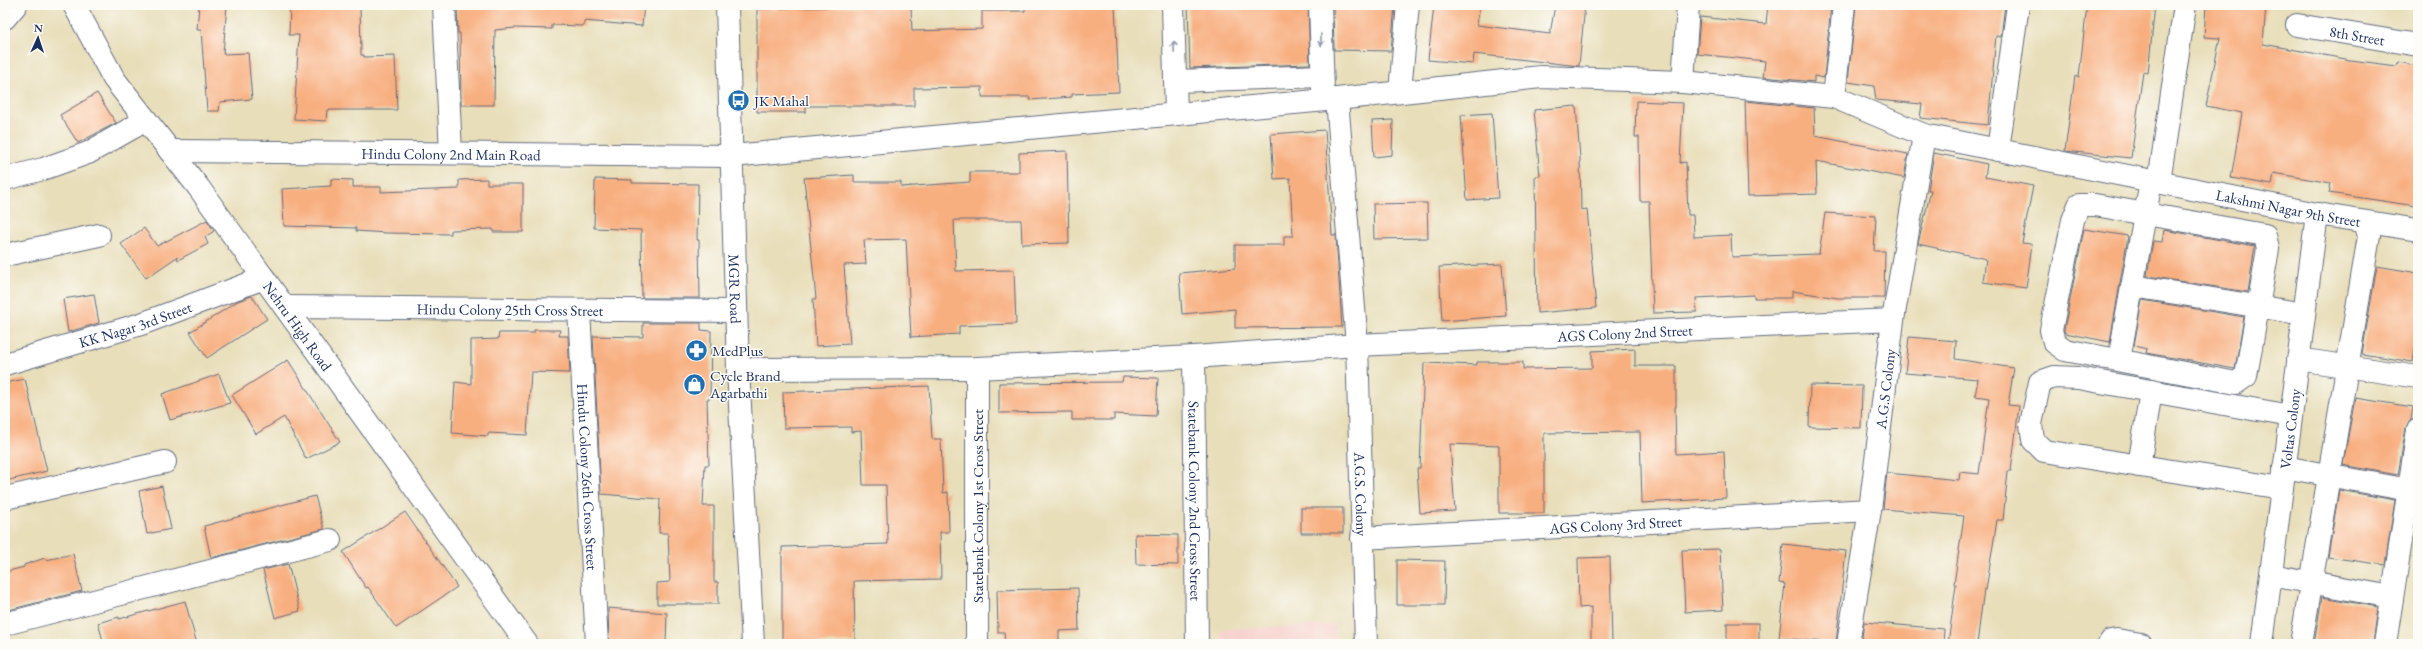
<svg xmlns="http://www.w3.org/2000/svg" width="2423" height="649" viewBox="0 0 2423 649" font-family="'EB Garamond',serif">
  <style>
    .built { fill: #f7d0cc }
    .building { fill: #f8af80 }
    .lines { fill: none; stroke-linecap: round; stroke-linejoin: round }
    .minor-casing { stroke: #636c7e; stroke-width: 24 }
    .tertiary-casing { stroke: #636c7e; stroke-width: 24 }
    .minor { stroke: #fff; stroke-width: 22 }
    .tertiary { stroke: #fff; stroke-width: 22 }
    .oneway { stroke: #8d97ae }
    .labels { text-anchor: middle; dominant-baseline: central; stroke-width: 3; stroke-linejoin: round; paint-order: stroke }
    .street-label { font-size: 15px; fill: #1b2f5e; stroke: #fdfcf7 }
    .poi-label { font-size: 15px; fill: #1b2f5e; stroke: #fdfcf7; text-anchor: start }
  </style>
  <rect width="100%" height="100%" fill="#fdfcf7"/>
  <filter id="ink" filterUnits="userSpaceOnUse"><feTurbulence type="fractalNoise" baseFrequency=".025" numOctaves="2"/><feDisplacementMap in="SourceGraphic" scale="8" xChannelSelector="R" yChannelSelector="G"/><feConvolveMatrix kernelMatrix="1 2 1 2 8 2 1 2 1" color-interpolation-filters="sRGB"/></filter>
  <filter id="wash" filterUnits="userSpaceOnUse"><feTurbulence type="fractalNoise" baseFrequency=".012" numOctaves="4" result="noise"/><feDisplacementMap in="SourceGraphic" scale="16" xChannelSelector="R" yChannelSelector="G"/><feGaussianBlur stdDeviation="0.9" result="paint"/><feColorMatrix in="noise" values="0 0 0 0 0 0 0 0 0 0 0 0 0 0 0 0 0 1.4 0 .05"/><feComposite in="paint" operator="in"/></filter>
  <g filter="url(#wash)">
    <rect width="100%" height="100%" fill="#e8deba"/>
    <polygon class="built" points="1335,625 1335,644 1221,644 1221,629"/>
    <g id="blocks">
      <g class="building">
        <polygon points="199,5 227,5 223,54 248,53 252,99 220,102 219,111 207,111 201,30 197,30"/>
        <polygon points="290,5 360,5 361,55 364,55 364,57 395,56 397,110 327,110 326,121 294,119 299,35 289,35"/>
        <polygon points="457,5 644,5 642,26 584,21 584,26 552,25 552,29 515,28 495,30 494,105 461,105 460,33 458,33"/>
        <polygon points="911,5 912,31 982,29 982,11 1025,11 1025,5 1115,5 1119,92 1072,94 1072,97 1030,100 1030,97 982,97 982,87 914,88 914,106 806,106 806,112 757,112 757,9"/>
        <polygon points="1188,5 1308,5 1310,64 1190,68"/>
        <polygon points="1333,5 1395,5 1391,51 1334,50"/>
        <polygon points="1434,5 1480,5 1477,25 1550,34 1555,5 1585,5 1579,66 1474,54 1473,64 1428,60"/>
        <polygon points="1768,5 1831,5 1824,78 1814,76 1814,82 1763,77 1765,61 1697,54 1700,17 1766,24"/>
        <polygon points="1856,5 2005,5 2001,37 1996,36 1988,125 1920,118 1922,104 1876,100 1874,86 1848,82"/>
        <polygon points="2087,5 2155,5 2148,73 2143,72 2131,158 2065,151 2075,76 2079,77"/>
        <polygon points="2206,5 2266,5 2263,44 2351,60 2397,66 2398,62 2418,66 2418,191 2416,206 2329,193 2331,183 2274,173 2272,185 2231,178 2242,113 2206,106 2220,38 2204,37"/>
        <polygon points="97,93 116,123 78,143 60,115"/>
        <polygon points="1636,101 1683,103 1680,163 1686,162 1688,215 1693,215 1694,237 1731,235 1732,257 1819,254 1825,213 1876,216 1874,251 1885,251 1884,298 1838,298 1792,291 1792,298 1754,298 1754,295 1696,298 1697,312 1653,313 1649,201 1640,201 1639,137 1635,137"/>
        <polygon points="1745,101 1814,108 1815,136 1908,154 1904,178 1816,161 1817,194 1748,196"/>
        <polygon points="1576,106 1580,158 1581,210 1587,209 1596,308 1537,313 1535,176 1540,176 1534,110"/>
        <polygon points="1492,113 1498,198 1467,200 1461,115"/>
        <polygon points="1393,120 1392,155 1374,157 1372,121"/>
        <polygon points="1325,130 1332,235 1336,235 1342,327 1235,328 1235,309 1182,314 1179,273 1235,268 1235,245 1284,245 1284,236 1293,236 1290,178 1274,179 1271,134"/>
        <polygon points="1067,151 1069,243 1022,244 1021,220 954,220 956,271 1014,270 1016,324 959,326 959,334 911,337 906,239 864,240 866,264 844,265 850,344 816,346 813,299 816,299 804,178 854,175 854,182 901,182 901,187 970,182 970,172 1019,172 1019,153"/>
        <polygon points="1934,153 1987,164 1985,177 2033,186 2022,243 2032,244 2026,288 1983,282 1986,259 1918,244 1931,190 1928,190"/>
        <polygon points="331,179 353,180 353,187 381,187 381,192 459,189 459,180 487,179 487,184 523,184 523,232 493,232 493,229 451,230 451,234 386,233 356,231 356,228 284,226 282,189 331,186"/>
        <polygon points="595,179 632,180 632,183 698,184 697,240 699,240 700,298 642,298 641,230 594,228"/>
        <polygon points="1427,203 1428,238 1374,239 1373,204"/>
        <polygon points="207,220 214,231 205,237 208,244 178,260 177,257 146,278 121,244 144,228 157,246"/>
        <polygon points="2084,229 2128,236 2110,342 2065,333 2064,330"/>
        <polygon points="2164,230 2255,246 2248,292 2147,276 2153,241 2162,242"/>
        <polygon points="1502,264 1506,316 1442,321 1439,267"/>
        <polygon points="2377,266 2418,273 2418,329 2413,362 2362,354"/>
        <polygon points="94,294 99,323 68,332 63,299"/>
        <polygon points="252,296 267,319 207,358 190,332 238,301"/>
        <polygon points="2142,300 2244,317 2235,369 2146,353 2147,349 2134,346"/>
        <polygon points="643,323 701,323 701,330 711,331 710,399 707,399 709,465 705,465 703,506 714,506 714,582 718,582 718,604 657,604 657,583 670,582 668,533 659,533 660,499 601,494 593,336 643,337"/>
        <polygon points="534,330 560,330 559,336 568,336 570,373 531,372 527,435 488,433 488,436 452,433 455,382 471,384 471,340 498,339 499,333 534,333"/>
        <polygon points="1909,337 1956,341 1955,359 2014,368 2008,405 2019,406 2011,471 2008,471 2003,520 1997,520 1986,590 1984,589 1977,644 1948,644 1956,585 1954,584 1964,516 1883,509 1887,473 1959,480 1960,472 1979,474 1989,398 1975,396 1978,379 1905,373"/>
        <polygon points="1635,349 1635,366 1676,366 1676,407 1675,407 1676,454 1724,451 1726,498 1642,503 1640,432 1544,433 1544,513 1499,513 1499,446 1450,444 1455,511 1420,513 1417,468 1420,468 1424,363 1477,365 1477,362 1523,362 1523,369 1592,368 1592,351"/>
        <polygon points="288,360 340,442 306,459 284,417 256,434 232,395"/>
        <polygon points="219,374 230,403 170,420 162,394"/>
        <polygon points="1123,377 1158,378 1156,416 1114,414 1114,420 1072,420 1072,412 999,413 999,383 1122,382"/>
        <polygon points="25,379 47,471 5,481 5,383"/>
        <polygon points="1810,385 1862,386 1861,428 1809,427"/>
        <polygon points="929,386 932,439 941,439 943,493 948,492 949,532 940,532 941,579 854,581 855,642 782,644 782,547 888,544 886,485 863,485 861,431 851,432 851,427 784,428 783,392"/>
        <polygon points="2355,398 2413,407 2411,420 2406,428 2398,475 2343,465"/>
        <polygon points="162,486 171,529 147,534 139,491"/>
        <polygon points="2339,490 2395,500 2385,565 2328,557"/>
        <polygon points="315,496 324,529 211,558 204,526"/>
        <rect x="1301" y="508" width="42" height="25"/>
        <polygon points="405,512 457,587 396,628 368,587 366,588 343,552"/>
        <polygon points="1135,534 1178,535 1178,565 1136,564"/>
        <polygon points="1783,544 1846,551 1836,643 1779,638 1785,584 1779,583"/>
        <polygon points="1720,549 1723,610 1685,612 1682,550"/>
        <polygon points="73,554 82,591 5,611 5,572 24,567 24,565 45,558 46,560"/>
        <polygon points="1610,557 1612,644 1591,644 1591,607 1579,608 1578,558"/>
        <polygon points="1397,560 1445,561 1444,605 1397,605"/>
        <polygon points="288,564 300,611 275,618 263,570"/>
        <polygon points="1078,588 1079,630 1059,631 1059,644 1005,644 1004,632 998,632 997,590"/>
        <polygon points="2322,597 2378,607 2373,644 2314,644"/>
        <polygon points="185,601 197,644 104,644 98,623 119,617 119,619"/>
        <polygon points="608,608 667,613 666,644 609,644"/>
        <polygon points="1864,622 1944,629 1943,644 1861,644"/>
        <rect x="1727" y="623" width="32" height="21"/>
      </g>
    </g>
  </g>
  <g filter="url(#ink)">
    <use href="#blocks" fill-opacity="0" stroke="#636c7e" stroke-width="1"/>
    <g class="lines">
      <defs>
        <g id="minor">
          <polyline points="444,5 451,153"/>
          <polyline points="1173,5 1176,114"/>
          <polyline points="1320,5 1323,90"/>
          <polyline points="5,18 16,5"/>
          <path id="s1" d="M2297,25l121,20"/>
          <polyline points="1175,81 1322,76"/>
          <polyline points="1683,82 1688,5"/>
          <polyline points="1400,91 1408,5"/>
          <polyline points="1834,97 1844,5"/>
          <path id="s2" d="M1337,99l20,246 9,299"/>
          <polyline points="1998,150 2018,5"/>
          <path id="s3" d="M170,151l562,5 605,-57 204,-22 142,5 151,15 90,38 393,79 101,16"/>
          <polyline points="5,179 43,169 88,153 146,120"/>
          <polyline points="2159,182 2185,5"/>
          <polygon points="2079,205 2095,205 2265,235 2268,249 2246,376 2236,383 2065,350 2054,342 2051,330 2073,220"/>
          <polyline points="5,255 99,235"/>
          <polyline points="2133,286 2304,314"/>
          <path id="s4" d="M285,307l451,4"/>
          <path id="s5" d="M579,310l18,334"/>
          <path id="s6" d="M1194,357l3,287"/>
          <polyline points="2298,359 2418,377"/>
          <polyline points="2119,360 2151,181"/>
          <path id="s7" d="M5,364l136,-40 123,-46"/>
          <path id="s8" d="M738,369l239,-1 217,-11 163,-12 536,-25"/>
          <polyline points="2139,466 2151,391"/>
          <polyline points="2284,467 2409,490"/>
          <polyline points="2282,488 2044,451 2033,440 2031,424 2040,382 2054,377 2078,378 2291,416"/>
          <polyline points="5,498 165,462"/>
          <path id="s9" d="M1362,538l508,-28"/>
          <polyline points="2271,575 2392,597"/>
          <polyline points="5,624 330,540"/>
          <polyline points="977,644 977,368"/>
          <path id="s10" d="M1848,644l22,-134 23,-190 31,-185"/>
          <polyline points="2109,644 2111,641 2117,640 2141,644"/>
          <path id="s11" d="M2262,644l55,-430"/>
          <polyline points="2301,644 2369,236 2365,222"/>
          <polyline points="2385,644 2418,430"/>
        </g>
        <g id="tertiary">
          <path id="s12" d="M74,5l40,74 85,109 328,456"/>
          <path id="s13" d="M727,5l11,364 15,275"/>
        </g>
      </defs>
      <use href="#minor" class="minor-casing"/>
      <use href="#tertiary" class="tertiary-casing"/>
      <use href="#minor" class="minor"/>
      <use href="#tertiary" class="tertiary"/>
    </g>
    <defs><path id="oneway-shaft" d="M-6 0H5M1.5-3L5.5 0L1.5 3" fill="none" stroke-width="1.6" stroke-linecap="round" stroke-linejoin="round"/></defs>
    <g class="oneway">
      <use href="#oneway-shaft" transform="translate(1321 40) rotate(88)"/>
      <use href="#oneway-shaft" transform="translate(1174 47) rotate(-92)"/>
    </g>
  </g>
  <defs>
    <symbol id="bus-disc" viewBox="-11 -11 22 22"><circle r="9.5" fill="#1f6fb2" stroke="#fdfcf7"/><path d="M-5-6H5V4H4V6H2V4H-2V6H-4V4H-5ZM-3.5-4V0h7V-4ZM-3.5 1.2v1.5H-2V1.2ZM2 1.2v1.5H3.5V1.2Z" fill="#fff"/></symbol>
    <symbol id="pharmacy-disc" viewBox="-11 -11 22 22"><circle r="9.5" fill="#1f6fb2" stroke="#fdfcf7"/><path d="M-2-6h4v4h4v4h-4v4h-4v-4h-4v-4h4Z" fill="#fff"/></symbol>
    <symbol id="shop-disc" viewBox="-11 -11 22 22"><circle r="9.5" fill="#1f6fb2" stroke="#fdfcf7"/><path d="M-5-2.5h2.3a2.7 3.5 0 0 1 5.4 0H5L5.5 6h-11ZM-1.5-2.5h3a1.5 2.3 0 0 0-3 0Z" fill="#fff"/></symbol>
  </defs>
  <g fill-rule="evenodd">
    <use href="#bus-disc" x="726" y="88" width="25" height="25"/>
    <use href="#pharmacy-disc" x="684" y="338" width="25" height="25"/>
    <use href="#shop-disc" x="682" y="372" width="25" height="25"/>
  </g>
  <g class="labels">
    <g class="street-label">
      <text stroke="none"><textPath href="#s1" startOffset="61">8th Street</textPath></text>
      <text stroke="none"><textPath href="#s3" startOffset="281">Hindu Colony 2nd Main Road</textPath></text>
      <text stroke="none"><textPath href="#s3" startOffset="2138">Lakshmi Nagar 9th Street</textPath></text>
      <text stroke="none"><textPath href="#s13" startOffset="284">MGR Road</textPath></text>
      <text stroke="none"><textPath href="#s4" startOffset="225">Hindu Colony 25th Cross Street</textPath></text>
      <text stroke="none"><textPath href="#s7" startOffset="136">KK Nagar 3rd Street</textPath></text>
      <text stroke="none"><textPath href="#s12" startOffset="392">Nehru High Road</textPath></text>
      <text stroke="none"><textPath href="#s8" startOffset="888">AGS Colony 2nd Street</textPath></text>
      <text stroke="none"><textPath href="#s10" startOffset="258">A.G.S Colony</textPath></text>
      <text stroke="none"><textPath href="#s11" startOffset="217">Voltas Colony</textPath></text>
      <text stroke="none"><textPath href="#s5" startOffset="167">Hindu Colony 26th Cross Street</textPath></text>
      <text stroke="none"><textPath href="#s2" startOffset="396">A.G.S. Colony</textPath></text>
      <text stroke="none"><textPath href="#s6" startOffset="144">Statebank Colony 2nd Cross Street</textPath></text>
      <text transform="translate(977 506) rotate(-90)">Statebank Colony 1st Cross Street</text>
      <text stroke="none"><textPath href="#s9" startOffset="254">AGS Colony 3rd Street</textPath></text>
    </g>
    <g class="poi-label">
      <text x="754" y="100">JK Mahal</text>
      <text x="712" y="350">MedPlus</text>
      <text x="710" y="375">Cycle Brand<tspan x="710" dy="17">Agarbathi</tspan></text>
    </g>
  </g>
  <rect width="2423" height="649" fill="none" stroke="#fdfcf7" stroke-width="20"/>
  <g transform="translate(38 38) rotate(3)" stroke="#fdfcf7" stroke-width="3" paint-order="stroke">
  <path d="M0-3L7 15L0 10L-7 15Z" fill="#1b2f5e"/>
  <text y="-6" font-size="11" font-weight="bold" text-anchor="middle" fill="#1b2f5e">N</text>
  </g>
</svg>
